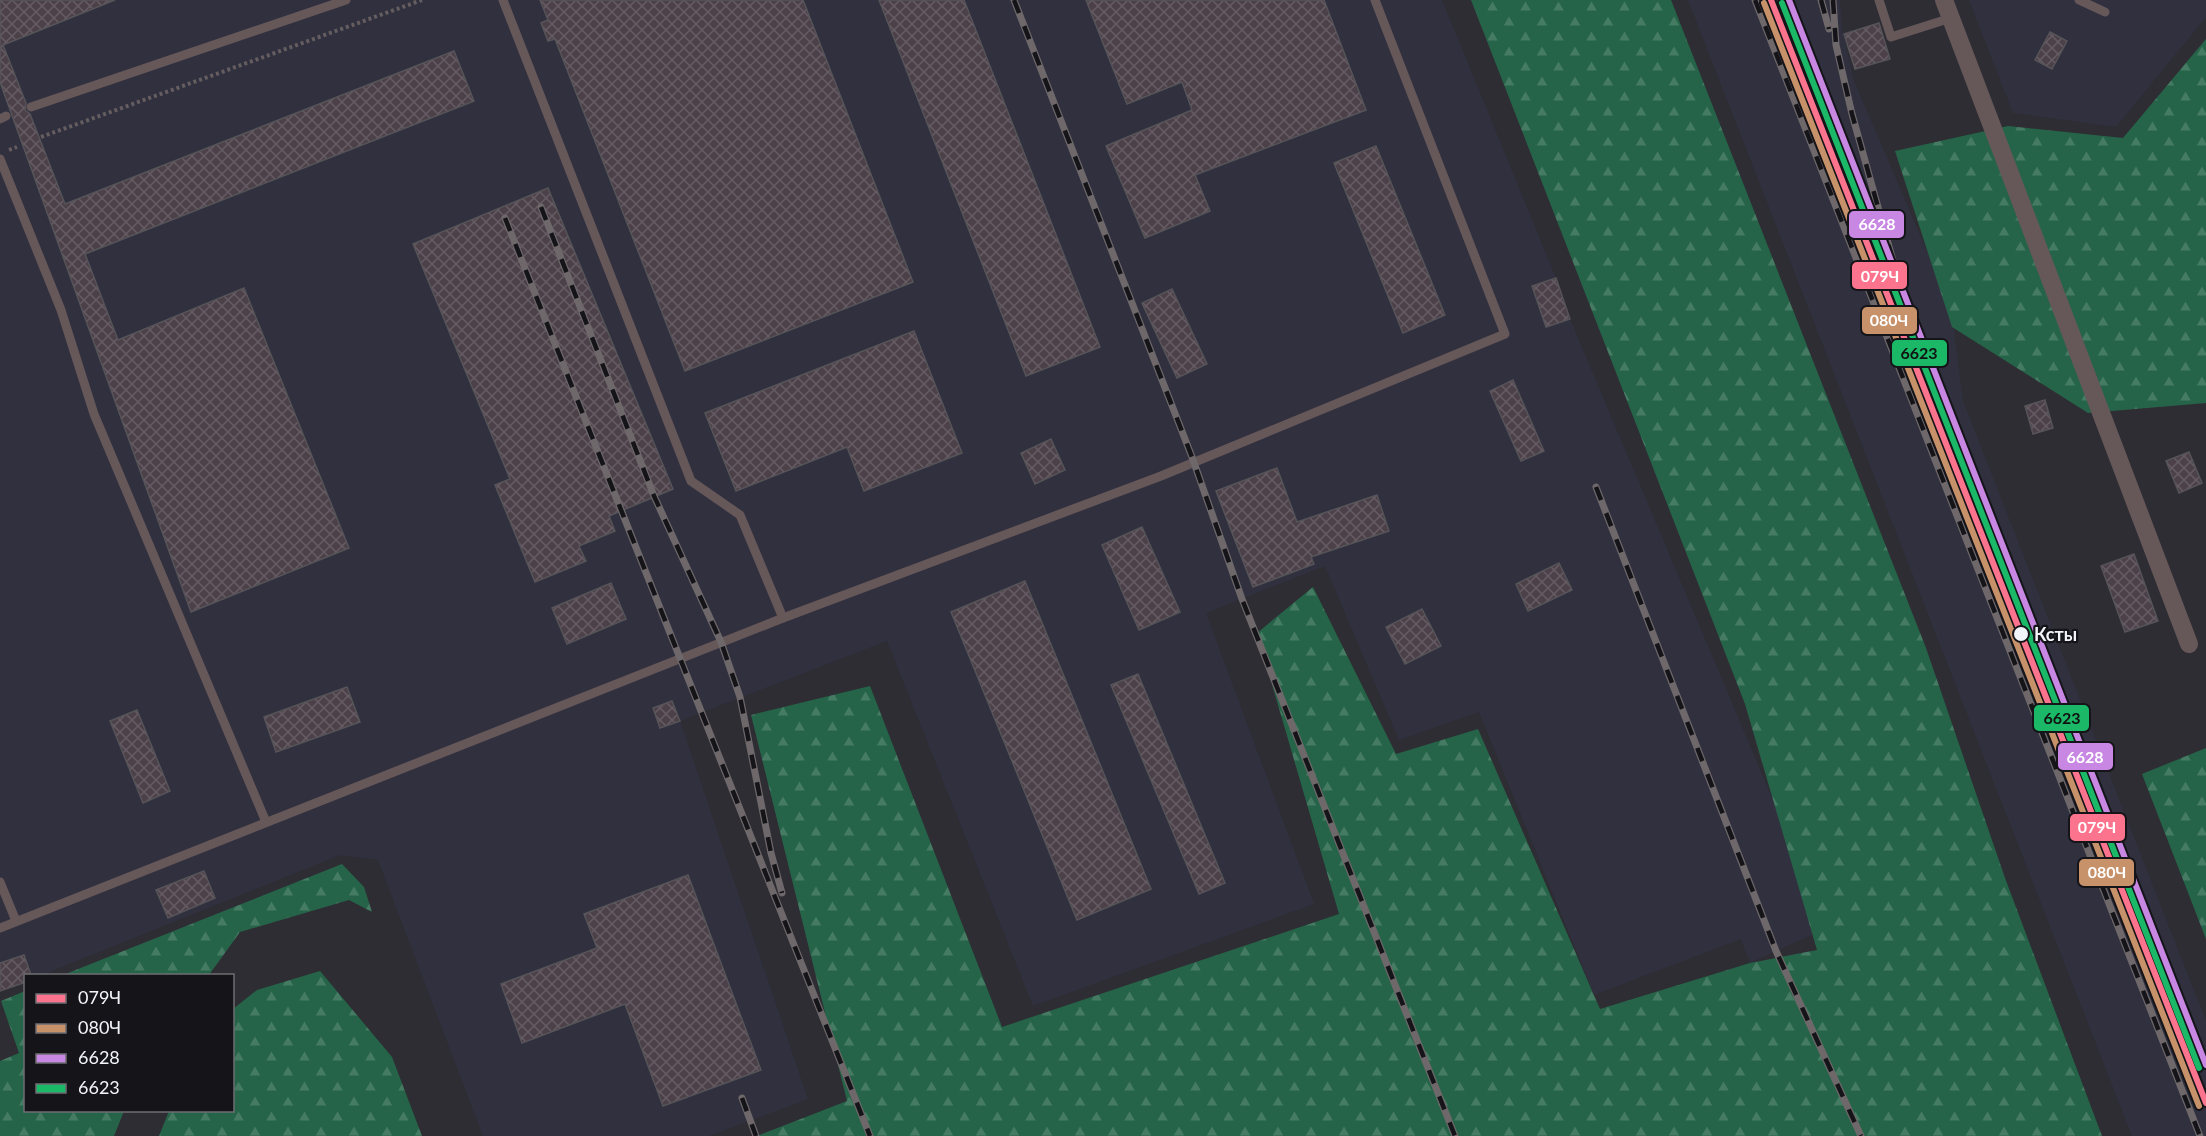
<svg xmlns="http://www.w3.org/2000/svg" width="2206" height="1136" viewBox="0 0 2206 1136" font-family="Lato,sans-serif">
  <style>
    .built { fill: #30303f }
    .forest { fill: url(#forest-firs) }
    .building { fill: url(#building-cross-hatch); stroke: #565458; stroke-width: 1.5 }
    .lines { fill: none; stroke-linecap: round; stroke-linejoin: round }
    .path { stroke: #655d5f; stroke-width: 4; stroke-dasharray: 3 3; stroke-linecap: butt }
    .service { stroke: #665759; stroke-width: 9 }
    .minor { stroke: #665759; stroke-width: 18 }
    .rail-casing { stroke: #6e686a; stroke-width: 7 }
    .rail { stroke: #141419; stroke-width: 4.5; stroke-dasharray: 14; stroke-linecap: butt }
    .rail-1-casing { stroke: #141419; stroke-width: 10 }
    .rail-2-casing { stroke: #141419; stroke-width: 10 }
    .rail-3-casing { stroke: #141419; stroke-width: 10 }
    .rail-4-casing { stroke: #141419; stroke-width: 10 }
    .rail-1 { stroke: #fc738d; stroke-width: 6 }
    .rail-2 { stroke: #c7916a; stroke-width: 6 }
    .rail-3 { stroke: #c787e3; stroke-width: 6 }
    .rail-4 { stroke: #1ab867; stroke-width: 6 }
    .stop-dot { fill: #f3f3fa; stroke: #141419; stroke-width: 2 }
    .labels { text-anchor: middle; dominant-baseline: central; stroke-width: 4.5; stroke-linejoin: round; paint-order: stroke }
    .stop-label { font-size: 18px; font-weight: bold; fill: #f3f3fa; stroke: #141419; text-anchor: start }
    .line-badge { stroke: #141419; stroke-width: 2 }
    .badge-label { font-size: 16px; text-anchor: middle; font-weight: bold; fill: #fff }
    .pale-badge-label { font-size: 16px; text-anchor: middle; font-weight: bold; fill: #111 }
  </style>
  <defs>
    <pattern id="forest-firs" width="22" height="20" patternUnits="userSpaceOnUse" patternTransform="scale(1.5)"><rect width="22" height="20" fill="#256448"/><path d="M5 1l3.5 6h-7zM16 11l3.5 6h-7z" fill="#457b63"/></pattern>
    <pattern id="building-cross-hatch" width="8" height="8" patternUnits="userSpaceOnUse" patternTransform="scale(1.5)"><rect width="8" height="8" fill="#4c4049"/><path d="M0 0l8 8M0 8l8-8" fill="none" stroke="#665c64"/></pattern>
  </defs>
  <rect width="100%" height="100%" fill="#2d2d33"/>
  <g class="built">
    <polygon points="0,0 1442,0 1556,278 1570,319 1827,928 1750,963 1741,939 1594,995 1479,712 1399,740 1325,566 1206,613 1314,904 1033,1006 887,641 680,721 808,1099 709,1136 483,1136 378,860 340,855 42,975 26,976 25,982 0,991"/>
    <polygon points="1688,0 1840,0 1842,28 1854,81 1951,307 1963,401 2206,1021 2206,1136 2132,1136"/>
    <polygon points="1969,0 2206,0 2206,17 2116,127 2013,113"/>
  </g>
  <g class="forest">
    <polygon points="1471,0 1671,0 1926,648 2005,878 2102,1136 757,1136 847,1101 751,715 870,686 1002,1027 1339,914 1257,633 1313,587 1396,754 1478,729 1600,1009 1750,963 1817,950 1745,704"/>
    <polygon points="2206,39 2206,403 2088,413 1952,327 1895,151 2008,126 2123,138"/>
    <polygon points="2206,748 2206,939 2142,774"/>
    <polygon points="342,864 364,887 372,912 349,900 240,932 209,975 63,975"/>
    <polygon points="320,971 392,1057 422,1136 159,1136 169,1111 232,1110 233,1009 257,990"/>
    <polygon points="25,991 26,1110 124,1111 114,1136 0,1136 0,1061 19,1053 1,1001"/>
  </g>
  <g class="building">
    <polygon points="0,0 115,0 3,45 26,103 25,110 30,114 65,204 454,51 474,101 85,254 118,340 244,288 349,548 191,612 0,82"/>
    <polygon points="540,0 803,0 913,282 685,371 555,39 548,41 541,23 548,20"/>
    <polygon points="879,0 964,0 1100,347 1026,376"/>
    <polygon points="1086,0 1324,0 1366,110 1195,175 1210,211 1145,238 1106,146 1192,110 1182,82 1127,104"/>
    <polygon points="1879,23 1890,59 1855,69 1844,34"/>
    <polygon points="2050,32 2067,41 2052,69 2035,60"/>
    <polygon points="1376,146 1445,315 1403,333 1334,163"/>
    <polygon points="548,188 673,489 609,516 615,531 579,546 586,561 535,582 495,485 510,479 413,244"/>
    <polygon points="1556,278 1570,319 1546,327 1532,286"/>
    <polygon points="1172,289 1207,364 1177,378 1142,303"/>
    <polygon points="914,331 962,453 864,491 847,447 736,491 705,413"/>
    <polygon points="1513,380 1544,451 1521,461 1490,391"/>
    <polygon points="2045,400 2053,428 2033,434 2025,406"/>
    <polygon points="1051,439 1065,470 1035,484 1021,453"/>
    <polygon points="2189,452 2202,483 2179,493 2166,461"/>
    <polygon points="1277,468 1297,522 1377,495 1389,531 1311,557 1314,564 1253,587 1216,491"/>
    <polygon points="1142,527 1180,612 1139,630 1102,545"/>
    <polygon points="2134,554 2158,621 2125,632 2101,566"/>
    <polygon points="1559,563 1572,590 1528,611 1516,584"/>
    <polygon points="1025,581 1151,889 1077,920 951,612"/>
    <polygon points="611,583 626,619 567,644 552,608"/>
    <polygon points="1422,609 1441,646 1405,664 1386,627"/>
    <polygon points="1138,674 1225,883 1199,894 1111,685"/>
    <polygon points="347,687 360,722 276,752 264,717"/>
    <polygon points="672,701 680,721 660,728 653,708"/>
    <polygon points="137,710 170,791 143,803 110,721"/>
    <polygon points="204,871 215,898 168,918 156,890"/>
    <polygon points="688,875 761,1070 663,1106 625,1004 522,1043 501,984 597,948 584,914"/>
    <polygon points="24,955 31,975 26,975 26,982 0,991 0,963"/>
  </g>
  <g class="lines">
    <g class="path">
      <polyline points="41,137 422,0"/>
      <polyline points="9,150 17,147"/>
    </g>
    <g class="service">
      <polyline points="503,0 691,481 740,515 783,618"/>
      <polyline points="1879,0 1891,37 1951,18"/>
      <polyline points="2079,0 2105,12"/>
      <polyline points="31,107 346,0"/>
      <polyline points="0,119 6,116"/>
      <polyline points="0,159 61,310 94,414 266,822"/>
      <polyline points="0,882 16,921"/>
      <polyline points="0,928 783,618 1161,476 1505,334 1375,0"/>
    </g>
    <polyline class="minor" points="1944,0 2189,644"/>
    <defs>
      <g id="rail">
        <polyline points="1014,0 1192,457 1242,599 1455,1136"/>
        <polyline points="1755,0 2200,1136"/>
        <polyline points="1821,0 1829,29"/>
        <polyline points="1833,0 1836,45 1852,114 1895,268"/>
        <polyline points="541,207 654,496 721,642 740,697 771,853 782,893"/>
        <polyline points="505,218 870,1136"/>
        <polyline points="1596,487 1776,951 1861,1136"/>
        <polyline points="742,1098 756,1136"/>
      </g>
    </defs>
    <use href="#rail" class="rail-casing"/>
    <use href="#rail" class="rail"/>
    <defs>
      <polyline id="rail-1" points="1771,0 2206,1103"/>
      <polyline id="rail-2" points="1764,3 2199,1106"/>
      <polyline id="rail-3" points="1789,0 2206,1065"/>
      <polyline id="rail-4" points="1782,3 2199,1068"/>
    </defs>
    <use href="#rail-1" class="rail-1-casing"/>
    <use href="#rail-2" class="rail-2-casing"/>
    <use href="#rail-3" class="rail-3-casing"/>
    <use href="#rail-4" class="rail-4-casing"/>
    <use href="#rail-1" class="rail-1"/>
    <use href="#rail-2" class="rail-2"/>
    <use href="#rail-3" class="rail-3"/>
    <use href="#rail-4" class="rail-4"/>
  </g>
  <circle class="stop-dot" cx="2021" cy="634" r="8"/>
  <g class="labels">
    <g class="stop-label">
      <text x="2034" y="634">Ксты</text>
    </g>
  </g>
  <g class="line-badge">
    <rect x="1848" y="210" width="57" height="29" rx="6" fill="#c787e3"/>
    <rect x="1851" y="261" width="57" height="29" rx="6" fill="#fc738d"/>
    <rect x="1861" y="306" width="57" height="29" rx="6" fill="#c7916a"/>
    <rect x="1891" y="339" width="57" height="28" rx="6" fill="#1ab867"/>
    <rect x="2033" y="704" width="57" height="28" rx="6" fill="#1ab867"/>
    <rect x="2057" y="742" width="57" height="29" rx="6" fill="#c787e3"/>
    <rect x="2069" y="813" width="57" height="29" rx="6" fill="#fc738d"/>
    <rect x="2078" y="858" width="57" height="29" rx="6" fill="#c7916a"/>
  </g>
  <g class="badge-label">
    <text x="1877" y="230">6628</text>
    <text x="1880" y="282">079Ч</text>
    <text x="1889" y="326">080Ч</text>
    <text x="2085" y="763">6628</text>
    <text x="2097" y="833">079Ч</text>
    <text x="2107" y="878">080Ч</text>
  </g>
  <g class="pale-badge-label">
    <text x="1919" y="359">6623</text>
    <text x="2062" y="724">6623</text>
  </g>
  <rect x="24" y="974" width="210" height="138" fill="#141419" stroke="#6d6d73" stroke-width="1.5"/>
  <rect x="36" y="994" width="30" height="9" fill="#fc738d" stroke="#6d6d73" stroke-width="1.5"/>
  <text x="78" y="1004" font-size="18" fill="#f3f3fa">079Ч</text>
  <rect x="36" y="1024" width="30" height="9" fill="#c7916a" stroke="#6d6d73" stroke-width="1.5"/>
  <text x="78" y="1034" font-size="18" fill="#f3f3fa">080Ч</text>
  <rect x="36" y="1054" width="30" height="9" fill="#c787e3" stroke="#6d6d73" stroke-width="1.5"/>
  <text x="78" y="1064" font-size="18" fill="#f3f3fa">6628</text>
  <rect x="36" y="1084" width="30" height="9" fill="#1ab867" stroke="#6d6d73" stroke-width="1.5"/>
  <text x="78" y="1094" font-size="18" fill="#f3f3fa">6623</text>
</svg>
